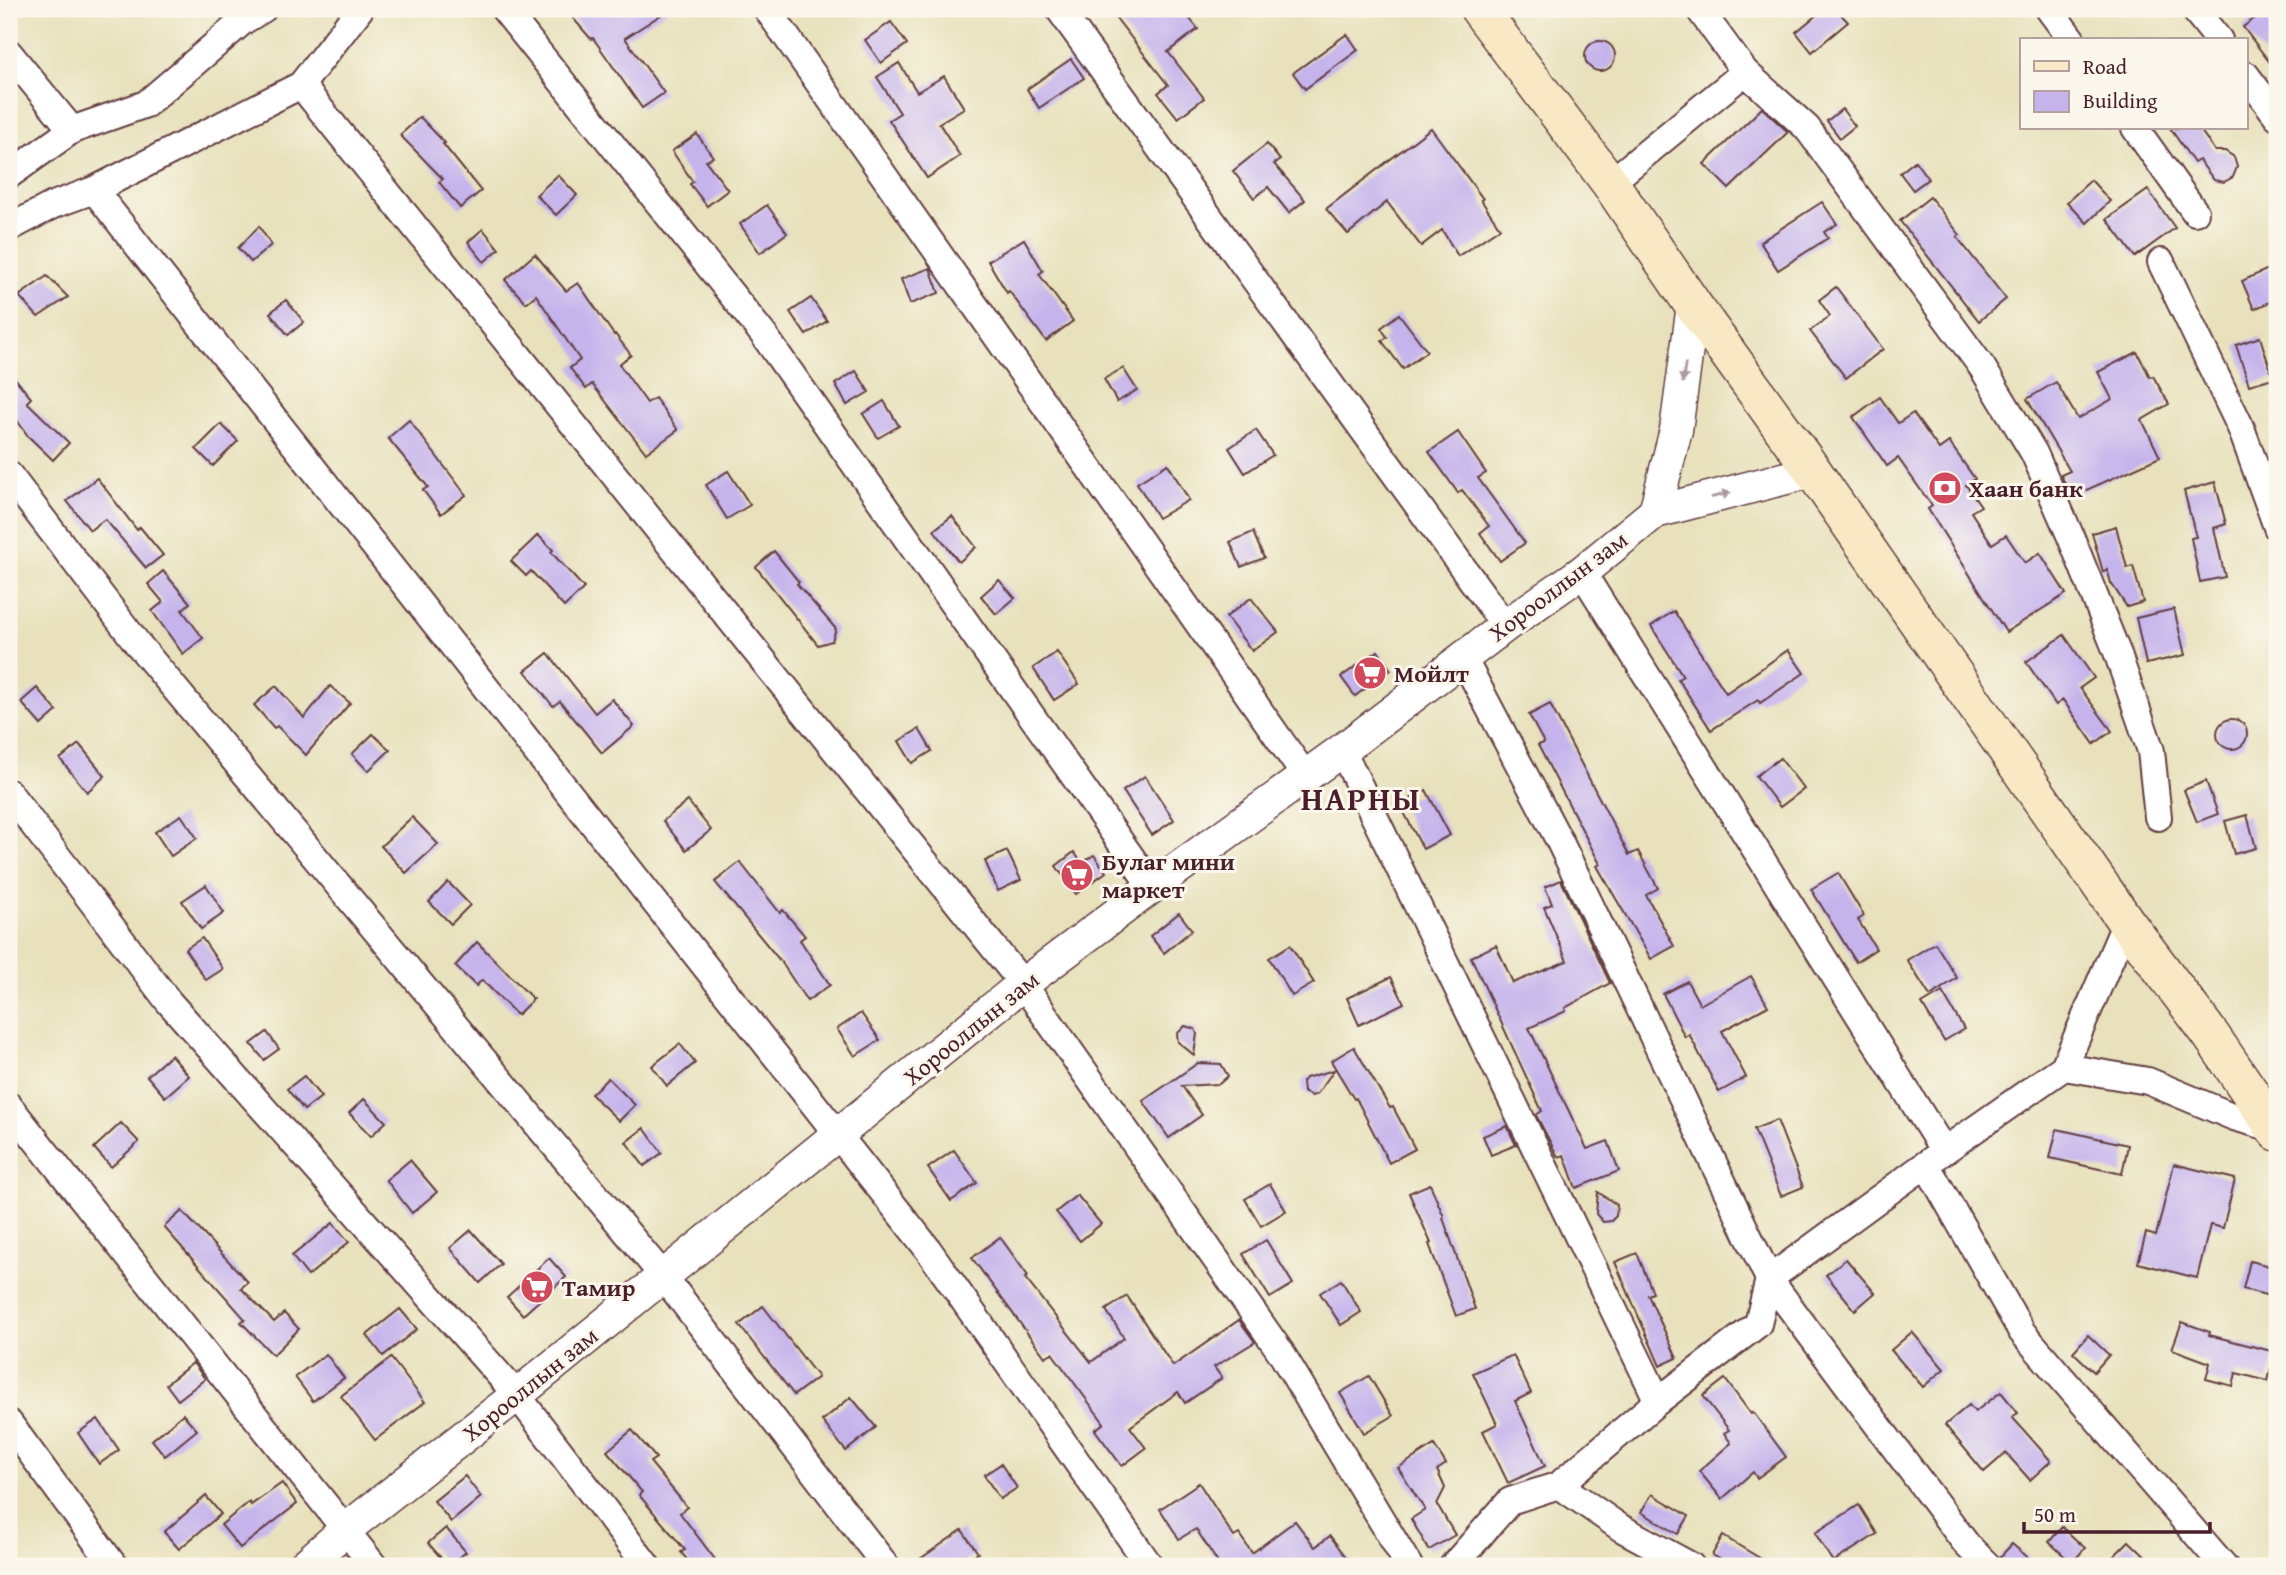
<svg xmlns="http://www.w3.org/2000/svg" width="2286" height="1575" viewBox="0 0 2286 1575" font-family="'Gentium Book Plus',serif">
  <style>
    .building { fill: #c5b4ec }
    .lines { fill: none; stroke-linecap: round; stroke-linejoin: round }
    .minor-casing { stroke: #623c41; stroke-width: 30 }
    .tertiary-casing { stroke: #623c41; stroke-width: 35 }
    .secondary-casing { stroke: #623c41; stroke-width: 40 }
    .minor { stroke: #fff; stroke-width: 26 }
    .tertiary { stroke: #fff; stroke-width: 32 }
    .secondary { stroke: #f8e8c3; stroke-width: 37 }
    .oneway { fill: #ae9aa0 }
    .labels { text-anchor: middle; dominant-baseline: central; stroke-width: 6; stroke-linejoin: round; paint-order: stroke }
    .poi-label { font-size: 24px; font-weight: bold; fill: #4a1f2b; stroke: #fbf7ec; text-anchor: start }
    .street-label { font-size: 24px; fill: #4a1f2b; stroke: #fbf7ec }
    .district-label { font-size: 32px; font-weight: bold; letter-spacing: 2px; fill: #4a1f2b; stroke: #fbf7ec }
  </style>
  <rect width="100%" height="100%" fill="#fbf7ec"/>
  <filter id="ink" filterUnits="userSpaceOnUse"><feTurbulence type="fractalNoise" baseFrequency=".0143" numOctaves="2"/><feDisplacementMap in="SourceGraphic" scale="14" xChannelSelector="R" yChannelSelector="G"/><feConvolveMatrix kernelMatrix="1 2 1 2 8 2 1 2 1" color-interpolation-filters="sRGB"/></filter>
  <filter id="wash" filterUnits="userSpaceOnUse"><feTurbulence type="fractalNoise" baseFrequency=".00686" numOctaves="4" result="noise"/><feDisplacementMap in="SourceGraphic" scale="28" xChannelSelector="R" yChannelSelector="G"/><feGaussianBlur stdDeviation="1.57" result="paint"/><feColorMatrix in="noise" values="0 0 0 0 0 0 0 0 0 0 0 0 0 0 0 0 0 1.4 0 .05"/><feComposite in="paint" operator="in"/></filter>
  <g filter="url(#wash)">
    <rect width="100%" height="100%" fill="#e8e1bc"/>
    <g id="blocks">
      <g class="building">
        <polygon points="565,9 670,9 625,38 664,93 642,108 593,38 591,39"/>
        <polygon points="1109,9 1182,9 1198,29 1168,52 1204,98 1178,118 1158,93 1168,85"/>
        <polygon points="1824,9 1836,9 1848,22 1812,52 1796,32"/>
        <polygon points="2266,10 2277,26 2277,72 2243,27"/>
        <polygon points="891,22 907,44 881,63 865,40"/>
        <polygon points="1347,34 1358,50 1305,89 1293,73"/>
        <circle cx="1600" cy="56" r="15"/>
        <polygon points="1071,59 1084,78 1039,108 1027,89"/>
        <polygon points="899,63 917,92 944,76 964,108 939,123 960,156 927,178 889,120 900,113 877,77"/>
        <polygon points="1762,108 1788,132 1729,189 1704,164"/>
        <polygon points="1842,109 1855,126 1840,138 1827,121"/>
        <polygon points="420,117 445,143 443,144 481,191 460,208 439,182 443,179 400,135"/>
        <polygon points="1431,128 1483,199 1481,200 1500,228 1458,256 1442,230 1421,246 1387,202 1348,234 1326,209"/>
        <polygon points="2170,128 2199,128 2215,151 2225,151 2234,157 2237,167 2233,177 2224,182 2214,180 2199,160 2194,163"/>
        <polygon points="697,134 713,157 706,161 728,190 707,206 690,184 693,182 672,151"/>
        <polygon points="1267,144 1280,160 1274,164 1305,200 1289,213 1268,187 1254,198 1233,171"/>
        <polygon points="1915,161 1928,179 1913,190 1900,173"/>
        <polygon points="558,175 577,195 556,215 536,195"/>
        <polygon points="2091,180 2110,201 2087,223 2067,202"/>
        <polygon points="2148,190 2175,228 2135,257 2107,219"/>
        <polygon points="1930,197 1960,235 1957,237 2006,299 1979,321 1900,221"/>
        <polygon points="1822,202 1837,224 1824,232 1828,238 1778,270 1760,242"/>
        <polygon points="767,205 787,233 760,253 740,224"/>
        <polygon points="259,226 271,245 251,262 238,248"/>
        <polygon points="483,229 499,249 484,262 468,242"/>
        <polygon points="1024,239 1043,271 1039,274 1073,321 1046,341 1009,291 1007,293 988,261"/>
        <polygon points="535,254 566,291 578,283 614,335 615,334 631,355 619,364 647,403 655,398 678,430 646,453 592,384 586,389 570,368 580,360 536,295 526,303 505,280"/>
        <polygon points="2277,265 2277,299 2254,309 2242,281"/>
        <polygon points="930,268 939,293 910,304 901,279"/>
        <polygon points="47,276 68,297 38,317 19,296"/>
        <polygon points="1836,287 1883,349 1846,378 1810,331 1830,316 1819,300"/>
        <polygon points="811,298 827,321 806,335 790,312"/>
        <polygon points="286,300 304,322 288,335 270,313"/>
        <polygon points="1399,314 1427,351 1403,369 1382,341 1387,337 1381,328"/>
        <polygon points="2260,337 2273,378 2249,385 2236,345"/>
        <polygon points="2137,352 2150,377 2153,376 2169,404 2142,420 2160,457 2071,497 2061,475 2070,471 2027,399 2056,382 2078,419 2112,399 2098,372"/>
        <polygon points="1123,368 1137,390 1117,402 1104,379"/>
        <polygon points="9,371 31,398 27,402 69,443 53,460 28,436 14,416 9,421"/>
        <polygon points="856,371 869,392 847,405 835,384"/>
        <polygon points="1880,397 1898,423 1913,413 1939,449 1949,442 1975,479 1966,485 1981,506 1971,512 1992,544 2006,535 2025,563 2040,553 2066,594 2006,632 1928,509 1932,506 1898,458 1887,466 1853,417"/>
        <polygon points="884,401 899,426 878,438 863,414"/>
        <polygon points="409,420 466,495 441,514 423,490 428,487 388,438"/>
        <polygon points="221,424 238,441 213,466 196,449"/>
        <polygon points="1256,430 1273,455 1245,473 1229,448"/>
        <polygon points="1458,432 1486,473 1478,478 1525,543 1500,561 1480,533 1489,526 1462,490 1458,493 1429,452"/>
        <polygon points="1168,464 1189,500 1158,518 1137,483"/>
        <polygon points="728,471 750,505 727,519 706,485"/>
        <polygon points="97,478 137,530 140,527 163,555 146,568 105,519 90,530 67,501"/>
        <polygon points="2215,482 2226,524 2214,528 2225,577 2200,582 2191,538 2196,537 2184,491"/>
        <polygon points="952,516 976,547 959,562 934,530"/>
        <polygon points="2116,526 2127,568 2133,566 2143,602 2127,607 2111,583 2107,569 2103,572 2092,533"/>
        <polygon points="1253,532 1264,558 1241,567 1230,542"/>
        <polygon points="538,535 553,550 551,552 584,588 564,607 531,571 526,576 511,561"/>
        <polygon points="774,551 799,582 797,584 836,629 832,641 818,645 756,567"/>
        <polygon points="163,571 190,603 182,610 203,638 183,654 152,611 163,602 148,584"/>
        <polygon points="999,580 1015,598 996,614 981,596"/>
        <polygon points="1251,598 1278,632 1252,651 1226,617"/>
        <polygon points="2174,609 2185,655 2146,664 2136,618"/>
        <polygon points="1674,611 1726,693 1788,650 1804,673 1760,703 1758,700 1711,730 1678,679 1683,676 1651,626"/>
        <polygon points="2064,635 2094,678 2080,688 2112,731 2094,744 2063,700 2056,705 2026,662"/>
        <polygon points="1378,651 1391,670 1355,696 1341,677"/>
        <polygon points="1057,652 1079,684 1054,700 1033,668"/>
        <polygon points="548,653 595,713 612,699 634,726 602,753 560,701 553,706 525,671"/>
        <polygon points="276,686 304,718 330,686 350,703 306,755 277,726 274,728 254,705"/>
        <polygon points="37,688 57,711 41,725 21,702"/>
        <polygon points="1550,704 1629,855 1638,851 1658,888 1646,895 1674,946 1651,959 1597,866 1600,864 1538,745 1544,743 1529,715"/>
        <circle cx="2232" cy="734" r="15"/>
        <polygon points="919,729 932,751 912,763 899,741"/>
        <polygon points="373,734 390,750 368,771 352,754"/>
        <polygon points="79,744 105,776 87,792 60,759"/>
        <polygon points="1780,758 1804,789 1780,807 1756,776"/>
        <polygon points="1145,776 1174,820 1152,835 1123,791"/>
        <polygon points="2206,781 2218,814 2197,822 2184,790"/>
        <polygon points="1426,790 1450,835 1423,849 1400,805"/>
        <polygon points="688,801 711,830 686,850 663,821"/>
        <polygon points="181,815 197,838 171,856 155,832"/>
        <polygon points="2247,815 2256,848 2234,854 2225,821"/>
        <polygon points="412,817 438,844 406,873 381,846"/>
        <polygon points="1007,851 1021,880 998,891 985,861"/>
        <polygon points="1074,852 1082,863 1094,855 1106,872 1076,894 1056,866"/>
        <polygon points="740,862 780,913 783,910 805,936 800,940 830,985 807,1001 782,963 715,882"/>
        <polygon points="1838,873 1864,916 1858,920 1876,949 1856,962 1811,889"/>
        <polygon points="1561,880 1610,983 1565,1008 1566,1011 1529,1028 1587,1149 1608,1141 1619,1171 1576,1188 1564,1155 1558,1157 1536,1115 1542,1111 1471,957 1496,945 1513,983 1567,961 1544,907 1552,904 1545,887"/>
        <polygon points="448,882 470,905 451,924 429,902"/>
        <polygon points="206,885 224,913 201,929 182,901"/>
        <polygon points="1179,913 1192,930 1164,953 1150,936"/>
        <polygon points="202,938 223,969 206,980 185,949"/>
        <polygon points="477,942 533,999 517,1015 482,980 476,986 455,966"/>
        <polygon points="1935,943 1957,978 1930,996 1907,960"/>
        <polygon points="1290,945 1314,983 1292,996 1269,958"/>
        <polygon points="1751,976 1768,1006 1722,1031 1746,1077 1719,1092 1689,1034 1685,1037 1663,994 1687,981 1700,1005"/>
        <polygon points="1391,977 1404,1003 1359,1025 1347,998"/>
        <polygon points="1942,992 1964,1029 1944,1041 1922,1004"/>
        <polygon points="861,1013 880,1040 855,1056 837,1029"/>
        <polygon points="1185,1026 1195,1029 1197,1034 1194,1055 1178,1042 1177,1034"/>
        <polygon points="267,1032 279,1049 264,1060 251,1044"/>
        <polygon points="680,1044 695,1063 667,1086 652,1066"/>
        <polygon points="1354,1047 1390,1108 1393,1107 1415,1149 1389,1163 1356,1098 1354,1099 1331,1061"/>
        <polygon points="171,1055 189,1076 165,1097 147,1076"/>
        <polygon points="1198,1063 1221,1064 1228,1076 1219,1084 1182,1086 1202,1115 1169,1138 1143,1101"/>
        <polygon points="1334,1070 1317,1094 1312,1096 1303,1092 1302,1082 1305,1078"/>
        <polygon points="304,1076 321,1097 304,1110 287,1089"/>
        <polygon points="608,1078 635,1105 619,1121 591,1094"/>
        <polygon points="364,1099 386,1122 371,1136 349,1113"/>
        <polygon points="1777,1120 1803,1187 1781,1196 1754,1129"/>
        <polygon points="121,1123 139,1142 111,1167 94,1148"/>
        <polygon points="1507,1126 1516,1145 1491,1155 1483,1136"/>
        <polygon points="644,1128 662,1153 644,1166 626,1142"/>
        <polygon points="2057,1129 2128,1145 2122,1174 2050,1158"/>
        <polygon points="954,1150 977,1183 951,1201 928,1168"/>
        <polygon points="410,1160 437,1192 412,1213 386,1180"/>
        <polygon points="2174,1164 2235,1179 2223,1228 2210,1225 2197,1278 2138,1263 2146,1233 2156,1236"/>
        <polygon points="1270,1184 1286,1211 1261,1226 1245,1199"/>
        <polygon points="1430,1184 1444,1217 1443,1218 1475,1309 1456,1316 1429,1244 1431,1243 1409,1193"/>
        <polygon points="1598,1192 1617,1205 1616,1216 1611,1221 1603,1222 1596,1214"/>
        <polygon points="1077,1195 1101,1224 1080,1241 1056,1212"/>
        <polygon points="182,1211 248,1282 241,1288 274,1322 284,1313 299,1329 273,1355 241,1322 245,1319 164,1227"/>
        <polygon points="333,1223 349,1242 308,1276 292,1256"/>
        <polygon points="471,1230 501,1264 480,1283 450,1248"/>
        <polygon points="1000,1237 1028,1276 1025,1278 1091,1362 1124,1338 1106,1310 1127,1296 1173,1366 1239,1320 1255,1342 1214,1367 1222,1378 1185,1403 1178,1392 1130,1427 1146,1448 1122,1466 1095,1430 1104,1423 1052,1353 1045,1357 972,1258"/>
        <polygon points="1266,1240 1293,1284 1270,1298 1243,1254"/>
        <polygon points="1637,1253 1653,1293 1648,1295 1677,1358 1660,1366 1615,1262"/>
        <polygon points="549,1258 566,1277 523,1315 507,1297"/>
        <polygon points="1846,1259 1875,1293 1855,1310 1826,1275"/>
        <polygon points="2250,1261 2277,1268 2277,1298 2243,1289"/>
        <polygon points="1341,1280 1361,1312 1341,1325 1320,1293"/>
        <polygon points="763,1306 818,1377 794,1395 739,1325"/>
        <polygon points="400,1309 417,1329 383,1356 367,1335"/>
        <polygon points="2182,1322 2210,1332 2209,1335 2275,1352 2268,1381 2236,1373 2233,1386 2206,1379 2210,1363 2172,1349"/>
        <polygon points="1912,1332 1944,1369 1923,1387 1891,1350"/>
        <polygon points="2088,1335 2109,1355 2094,1372 2073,1352"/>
        <polygon points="326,1354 344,1378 313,1401 295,1377"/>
        <polygon points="1513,1355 1531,1393 1515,1401 1545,1466 1508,1483 1483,1431 1497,1424 1473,1373"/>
        <polygon points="391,1358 425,1402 375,1440 341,1396"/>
        <polygon points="193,1363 205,1379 178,1400 166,1384"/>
        <polygon points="1369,1376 1393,1416 1364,1433 1340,1393"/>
        <polygon points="1725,1379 1751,1414 1753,1412 1786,1457 1757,1478 1753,1472 1722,1499 1699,1471 1731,1443 1724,1433 1729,1430 1703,1396"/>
        <polygon points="2001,1392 2018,1413 2012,1417 2051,1461 2030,1480 2006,1453 1984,1472 1945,1425 1969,1405 1975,1412"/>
        <polygon points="851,1397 876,1427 846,1451 822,1421"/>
        <polygon points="183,1414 197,1430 165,1456 152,1440"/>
        <polygon points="98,1419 119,1450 99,1464 78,1433"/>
        <polygon points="632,1430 656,1458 650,1462 687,1507 680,1513 720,1566 692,1566 681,1552 685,1550 639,1495 642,1492 607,1451"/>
        <polygon points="1434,1445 1446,1464 1437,1470 1445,1488 1437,1504 1455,1535 1429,1550 1411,1519 1425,1510 1398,1468"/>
        <polygon points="1001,1464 1017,1488 1000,1499 984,1475"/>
        <polygon points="465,1476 481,1497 451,1522 434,1501"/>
        <polygon points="282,1483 297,1504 240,1548 221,1525 249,1502 251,1505"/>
        <polygon points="1199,1483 1234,1537 1239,1534 1252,1553 1295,1521 1315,1547 1330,1536 1353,1566 1220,1566 1196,1529 1179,1539 1160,1509"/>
        <polygon points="1652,1494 1689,1516 1678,1534 1641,1512"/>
        <polygon points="206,1496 221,1514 179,1549 164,1532"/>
        <polygon points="1859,1505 1877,1534 1833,1562 1815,1533"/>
        <polygon points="2062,1527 2085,1548 2072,1563 2049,1542"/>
        <polygon points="446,1528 466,1552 448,1566 428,1543"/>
        <polygon points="962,1530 978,1553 959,1566 910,1566"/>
        <polygon points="1723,1536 1773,1566 1732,1566 1712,1555"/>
        <polygon points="2129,1541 2155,1566 2104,1566"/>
        <polygon points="2012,1544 2038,1566 2003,1566 2000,1557"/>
      </g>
    </g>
  </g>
  <g filter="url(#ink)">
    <use href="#blocks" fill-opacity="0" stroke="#623c41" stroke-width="2"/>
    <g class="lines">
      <defs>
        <g id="minor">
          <polyline points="504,9 763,334 1152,887"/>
          <polyline points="767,9 1306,777"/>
          <polyline points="1059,9 1505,626"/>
          <polyline points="2049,9 2072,40"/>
          <polyline points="2194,9 2219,40"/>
          <polyline points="9,53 72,130"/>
          <polyline points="1745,72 1807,128 1982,367 2034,453 2070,535 2117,652 2151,751 2158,817"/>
          <polyline points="2246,75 2277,116"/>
          <polyline points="301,85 1023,984 1280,1351 1409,1566"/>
          <polyline points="2135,128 2195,212"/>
          <polyline points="9,175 72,130 146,104 243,21 263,9"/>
          <polyline points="1610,183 1745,72 1699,9"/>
          <polyline points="94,190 927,1248 1150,1566"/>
          <polyline points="9,228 53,205 94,190 301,85 360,9"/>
          <polyline points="2161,262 2241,428 2277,527"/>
          <polyline points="9,475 137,643 664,1277 886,1566"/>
          <polyline points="1582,572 1944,1151"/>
          <polyline points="1463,658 1560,842 1769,1279 1967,1545 1988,1566"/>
          <polyline points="1342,750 1658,1401"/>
          <polyline points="9,793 169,1002 517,1395 647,1566"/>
          <polyline points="2064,1067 2148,1081 2234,1117 2276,1129"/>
          <polyline points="9,1106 374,1566"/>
          <polyline points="1926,1164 2022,1332 2224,1566"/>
          <polyline points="9,1423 114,1566"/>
          <polyline points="1559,1485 1621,1528 1691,1566"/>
          <polyline points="1453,1566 1510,1501 1559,1485 1658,1401 1758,1324 1769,1279 1944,1151 2064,1067 2126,922"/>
        </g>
        <g id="tertiary">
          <polyline points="1655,512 1676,430 1693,305"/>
          <polyline points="304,1566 345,1530 517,1395 1023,984 1152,887 1342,750 1505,626 1582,572 1655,512 1813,471"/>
        </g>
        <polyline id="secondary" points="1479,9 1610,183 1693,305 1813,471 2126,922 2210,1034 2277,1132"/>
      </defs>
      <use href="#minor" class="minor-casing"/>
      <use href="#tertiary" class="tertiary-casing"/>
      <use href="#secondary" class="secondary-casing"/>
      <use href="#minor" class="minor"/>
      <use href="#tertiary" class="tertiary"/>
      <use href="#secondary" class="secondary"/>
    </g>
    <defs><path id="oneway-solid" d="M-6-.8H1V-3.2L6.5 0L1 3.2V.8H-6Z" transform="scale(1.75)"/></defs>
    <g class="oneway">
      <use href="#oneway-solid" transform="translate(1684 373) rotate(98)"/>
      <use href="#oneway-solid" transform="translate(1721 495) rotate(-15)"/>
    </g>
  </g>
  <defs>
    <symbol id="bank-disc" viewBox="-11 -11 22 22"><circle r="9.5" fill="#d1495b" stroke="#fbf7ec"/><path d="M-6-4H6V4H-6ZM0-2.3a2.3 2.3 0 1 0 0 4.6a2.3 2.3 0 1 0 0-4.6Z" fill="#fff"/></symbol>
    <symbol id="supermarket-disc" viewBox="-11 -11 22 22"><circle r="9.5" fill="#d1495b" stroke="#fbf7ec"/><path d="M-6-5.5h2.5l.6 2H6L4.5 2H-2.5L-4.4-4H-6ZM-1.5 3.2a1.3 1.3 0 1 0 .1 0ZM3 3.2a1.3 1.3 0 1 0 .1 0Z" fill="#fff"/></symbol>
  </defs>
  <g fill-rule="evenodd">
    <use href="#bank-disc" x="1926" y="469" width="38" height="38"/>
    <use href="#supermarket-disc" x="1351" y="654" width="38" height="38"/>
    <use href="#supermarket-disc" x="1058" y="856" width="38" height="38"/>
    <use href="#supermarket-disc" x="518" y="1268" width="38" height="38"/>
  </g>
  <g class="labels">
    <g class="poi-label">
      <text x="1969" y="488">Хаан банк</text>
      <text x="1394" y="673">Мойлт</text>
      <text x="1102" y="861">Булаг мини<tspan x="1102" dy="28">маркет</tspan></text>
      <text x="562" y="1287">Тамир</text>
    </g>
    <g class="street-label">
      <text transform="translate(1558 586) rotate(-37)">Хорооллын зам</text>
      <text transform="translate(971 1028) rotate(-39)">Хорооллын зам</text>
      <text transform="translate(530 1384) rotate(-39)">Хорооллын зам</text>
    </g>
    <g class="district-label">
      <text x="1361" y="798">НАРНЫ</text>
    </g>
  </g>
  <rect width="2286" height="1575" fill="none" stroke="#fbf7ec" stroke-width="35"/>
  <rect x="2020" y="38" width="228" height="91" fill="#fbf7ec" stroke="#b4a19f" stroke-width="2"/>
  <rect x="2034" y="61" width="35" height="10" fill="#f8e8c3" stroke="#b4a19f" stroke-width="2"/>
  <text x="2083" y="74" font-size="21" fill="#4a1f2b">Road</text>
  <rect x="2034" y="91" width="35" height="21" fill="#c5b4ec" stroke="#b4a19f" stroke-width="2"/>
  <text x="2083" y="108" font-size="21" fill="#4a1f2b">Building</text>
  <path d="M2024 1522v10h186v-10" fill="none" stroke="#4a1f2b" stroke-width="3.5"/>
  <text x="2034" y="1522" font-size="21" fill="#4a1f2b" stroke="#fbf7ec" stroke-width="5" paint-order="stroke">50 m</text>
</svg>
